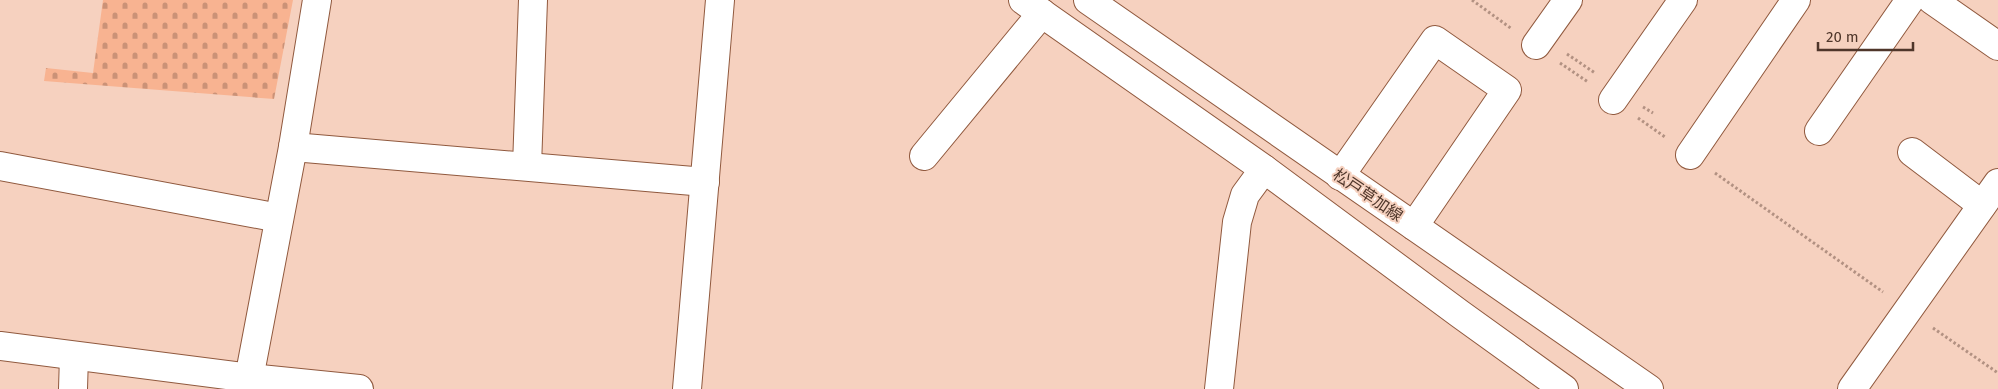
<svg xmlns="http://www.w3.org/2000/svg" width="1998" height="389" viewBox="0 0 1998 389" font-family="'Fira Sans','Noto Sans JP',sans-serif">
  <style>
    .cemetery { fill: url(#cemetery-stones) }
    .lines { fill: none; stroke-linecap: round; stroke-linejoin: round }
    .minor-casing { stroke: #90593e; stroke-width: 30 }
    .major-casing { stroke: #90593e; stroke-width: 30 }
    .path { stroke: #b29182; stroke-width: 3; stroke-dasharray: 2.5 2.5; stroke-linecap: butt }
    .minor { stroke: #fff; stroke-width: 28 }
    .major { stroke: #fff; stroke-width: 28 }
    .labels { text-anchor: middle; dominant-baseline: central; stroke-width: 4; stroke-linejoin: round; paint-order: stroke }
    .street-label { font-size: 16px; fill: #4f362a; stroke: #f6d1bf }
  </style>
  <defs>
    <pattern id="cemetery-stones" width="16" height="16" patternUnits="userSpaceOnUse" patternTransform="scale(1.25)"><rect width="16" height="16" fill="#f8b391"/><path d="M2 7V4a2 2 0 0 1 4 0v3zM10 15v-3a2 2 0 0 1 4 0v3z" fill="#cb9277"/></pattern>
  </defs>
  <rect width="100%" height="100%" fill="#f6d1bf"/>
  <polygon class="cemetery" points="103,0 293,0 274,99 44,81 46,68 93,73"/>
  <g class="lines">
    <defs>
      <g id="minor">
        <polyline points="1932,0 1998,46"/>
        <polyline points="1536,45 1568,0"/>
        <polyline points="1613,100 1683,0"/>
        <polyline points="1819,131 1910,0"/>
        <polyline points="293,147 705,182"/>
        <polyline points="1912,152 1982,205"/>
        <polyline points="1690,155 1796,0"/>
        <polyline points="924,156 1042,13"/>
        <polyline points="0,166 279,218"/>
        <polyline points="527,166 533,0"/>
        <polyline points="1340,176 1435,40 1507,90 1414,226"/>
        <polyline points="0,346 250,378 359,389"/>
        <polyline points="73,389 74,356"/>
        <polyline points="247,389 293,147 317,0"/>
        <polyline points="687,389 720,0"/>
        <polyline points="1219,389 1237,222 1245,195 1264,169"/>
        <polyline points="1852,389 1998,183"/>
      </g>
      <g id="major">
        <polyline points="1023,0 1264,169 1460,314 1564,389"/>
        <polyline points="1088,0 1649,389"/>
      </g>
    </defs>
    <use href="#minor" class="minor-casing"/>
    <use href="#major" class="major-casing"/>
    <g class="path">
      <polyline points="1472,0 1512,29"/>
      <polyline points="1567,54 1595,73"/>
      <polyline points="1560,63 1588,82"/>
      <polyline points="1643,107 1653,113"/>
      <polyline points="1638,118 1665,137"/>
      <polyline points="1715,173 1883,292"/>
      <polyline points="1933,328 1998,373"/>
    </g>
    <use href="#minor" class="minor"/>
    <use href="#major" class="major"/>
  </g>
  <g class="labels">
    <g class="street-label">
      <text transform="translate(1368 195) rotate(34)">松戸草加線</text>
    </g>
  </g>
  <path d="M1818 42v8h95v-8" fill="none" stroke="#4f362a" stroke-width="2.5"/>
  <text x="1826" y="42" font-size="15" fill="#4f362a" stroke="#f6d1bf" stroke-width="4" paint-order="stroke">20 m</text>
</svg>
